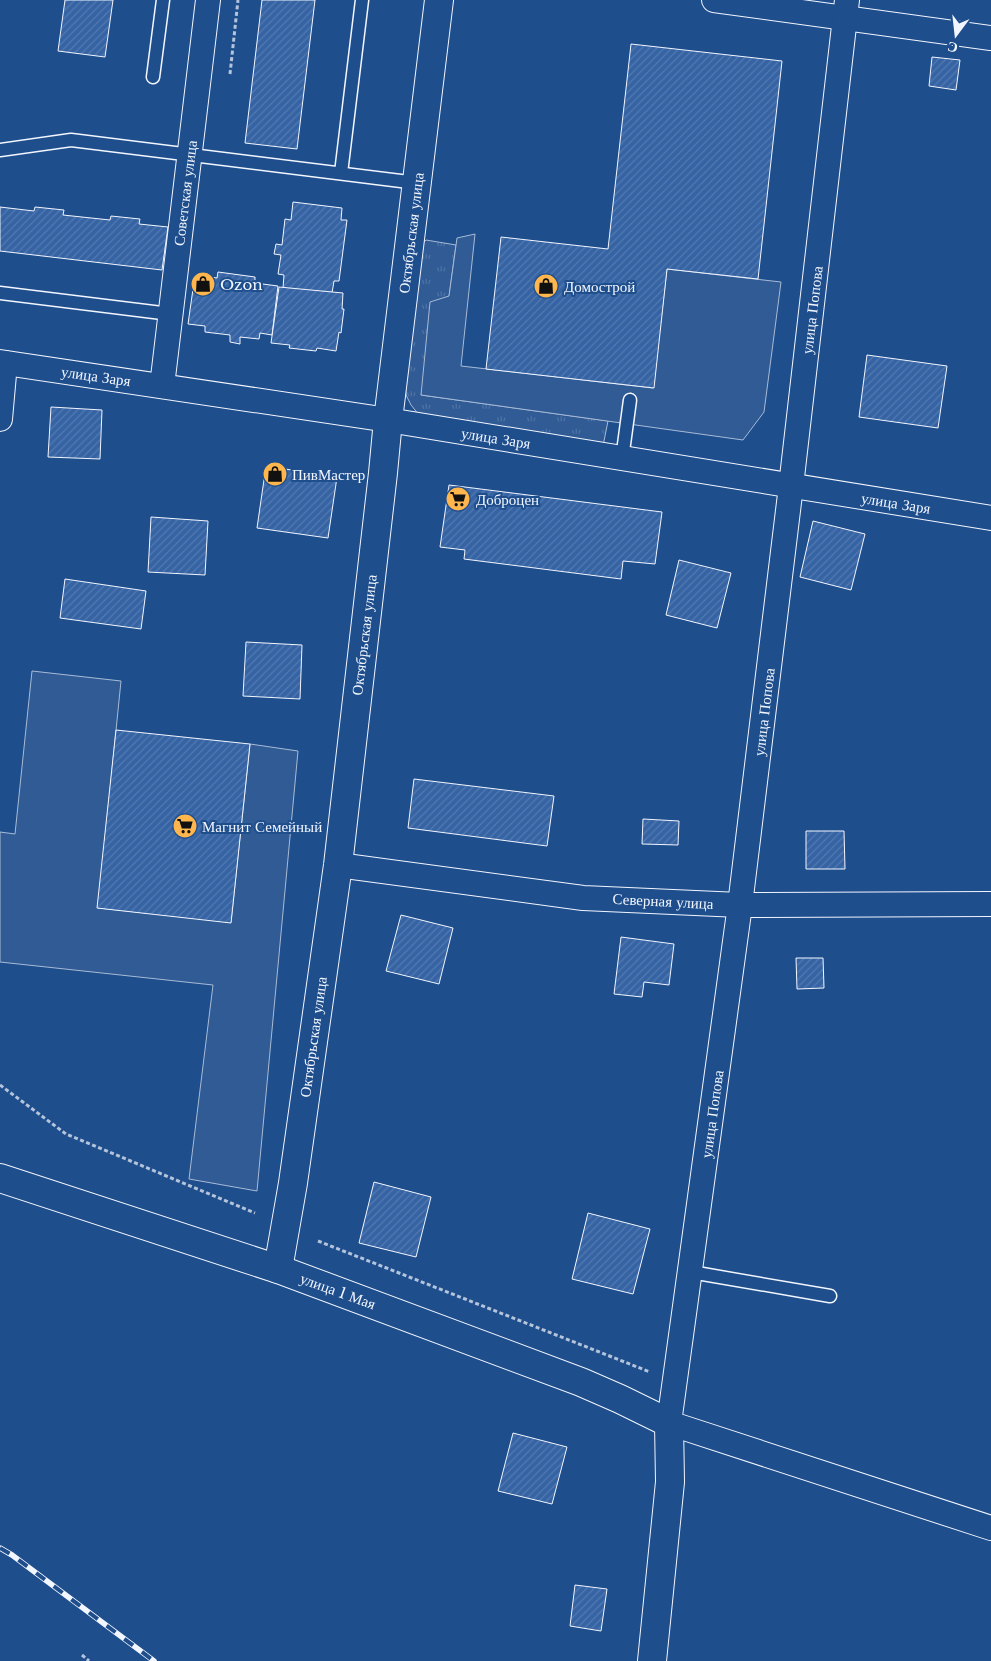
<svg xmlns="http://www.w3.org/2000/svg" width="991" height="1661" viewBox="0 0 991 1661" font-family="'Libre Baskerville',serif">
  <style>
    .grass { fill: url(#grass-tufts); stroke: #a8bbd7 }
    .built { fill: #305b95; stroke: #a8bbd7 }
    .building { fill: url(#building-hatch); stroke: #f2f6ff }
    .lines { fill: none; stroke-linecap: round; stroke-linejoin: round }
    .lane-casing { stroke: #f2f6ff; stroke-width: 15 }
    .street-casing { stroke: #f2f6ff; stroke-width: 26 }
    .primary-casing { stroke: #f2f6ff; stroke-width: 30 }
    .path { stroke: #b3c4dc; stroke-width: 3; stroke-dasharray: 4 2.5; stroke-linecap: butt }
    .lane { stroke: #1f4e8c; stroke-width: 12 }
    .street { stroke: #1f4e8c; stroke-width: 24 }
    .primary { stroke: #1f4e8c; stroke-width: 28 }
    .rail-casing { stroke: #f2f6ff; stroke-width: 5.5 }
    .rail { stroke: #1f4e8c; stroke-width: 4; stroke-dasharray: 11; stroke-linecap: butt }
    .labels { text-anchor: middle; dominant-baseline: central; stroke-width: 4; stroke-linejoin: round; paint-order: stroke }
    .street-label { font-size: 15px; fill: #f2f6ff; stroke: #1f4e8c }
    .poi-label { font-size: 15px; fill: #f2f6ff; stroke: #1f4e8c; text-anchor: start }
  </style>
  <defs>
    <pattern id="grass-tufts" width="24" height="20" patternUnits="userSpaceOnUse" patternTransform="scale(1.25)"><rect width="24" height="20" fill="#305b95"/><path d="M3 7l-1-3M5 7V3M7 7l1-3M15 17l-1-3M17 17v-4M19 17l1-3" fill="none" stroke="#4e73a5"/></pattern>
    <pattern id="building-hatch" width="6" height="6" patternUnits="userSpaceOnUse" patternTransform="scale(1.25)"><rect width="6" height="6" fill="#3563a3"/><path d="M-1 1l2-2M0 6l6-6M5 7l2-2" fill="none" stroke="#537ab1"/></pattern>
  </defs>
  <rect width="100%" height="100%" fill="#1f4e8c"/>
  <polygon class="grass" points="426,240 456,245 449,297 421,395 608,421 603,446 419,415 411,405 406,395 404,371 422,244"/>
  <g class="built">
    <polygon points="475,234 461,366 653,388 667,269 781,282 764,412 743,440 421,395 430,302 449,296 457,238"/>
    <polygon points="32,671 121,681 98,908 231,922 250,744 298,751 257,1191 189,1179 213,985 0,962 0,832 15,834"/>
  </g>
  <g class="building">
    <polygon points="65,0 113,0 105,57 58,51"/>
    <polygon points="262,0 315,0 297,149 245,143"/>
    <polygon points="631,44 782,61 758,279 667,269 654,388 486,369 501,237 608,249"/>
    <polygon points="932,57 960,60 956,90 929,86"/>
    <polygon points="293,202 342,208 341,220 347,220 339,281 334,281 332,293 283,288 284,275 278,274 281,255 274,254 276,244 282,245 285,219 291,220"/>
    <polygon points="0,207 34,211 35,207 64,210 63,215 110,220 111,216 140,219 139,224 168,227 162,270 0,251"/>
    <polygon points="218,272 255,277 255,283 278,286 272,335 260,333 259,339 240,337 240,344 230,342 230,335 205,332 205,326 188,324 195,275 217,278"/>
    <polygon points="279,287 343,293 342,309 344,309 341,333 339,332 336,351 317,348 316,351 289,348 290,345 271,343"/>
    <polygon points="867,355 947,366 938,428 859,417"/>
    <polygon points="51,407 102,410 100,459 48,457"/>
    <polygon points="266,466 337,477 328,538 257,528"/>
    <polygon points="449,485 662,512 655,564 623,561 621,579 464,559 465,550 440,547"/>
    <polygon points="151,517 208,521 205,575 148,572"/>
    <polygon points="813,521 865,534 851,590 800,577"/>
    <polygon points="679,560 731,573 717,628 666,615"/>
    <polygon points="65,579 146,591 141,629 60,618"/>
    <polygon points="246,642 302,645 300,699 243,696"/>
    <polygon points="116,730 250,744 231,923 97,908"/>
    <polygon points="414,779 554,796 547,846 408,828"/>
    <polygon points="643,819 679,821 678,845 642,844"/>
    <polygon points="806,831 844,831 845,869 806,869"/>
    <polygon points="401,915 453,928 439,984 386,971"/>
    <polygon points="621,937 674,944 669,985 644,982 642,997 614,994"/>
    <polygon points="796,958 823,958 824,988 797,989"/>
    <polygon points="374,1182 431,1197 416,1257 359,1243"/>
    <polygon points="588,1213 650,1229 633,1294 572,1279"/>
    <polygon points="513,1433 567,1447 552,1504 498,1491"/>
    <polygon points="575,1585 607,1589 601,1631 570,1626"/>
  </g>
  <g class="lines">
    <defs>
      <g id="lane">
        <polyline points="153,77 163,0"/>
        <polyline points="0,150 71,140 417,183"/>
        <polyline points="341,173 362,0"/>
        <polyline points="0,293 170,314"/>
        <polyline points="622,459 630,400"/>
        <polyline points="691,1272 830,1296"/>
      </g>
      <g id="street">
        <polyline points="714,0 991,38"/>
        <polyline points="847,0 791,486 740,905 669,1423 991,1528"/>
        <polyline points="0,362 388,420 991,518"/>
        <polyline points="162,386 208,0"/>
        <polyline points="0,419 5,363"/>
        <polyline points="338,865 583,898 740,905 991,904"/>
      </g>
      <g id="primary">
        <polyline points="0,1178 278,1269 581,1382 620,1399 669,1423 670,1482 652,1661"/>
        <polyline points="278,1269 293,1183 338,865 383,473 388,420 439,0"/>
      </g>
    </defs>
    <use href="#lane" class="lane-casing"/>
    <use href="#street" class="street-casing"/>
    <use href="#primary" class="primary-casing"/>
    <g class="path">
      <polyline points="230,74 238,0"/>
      <polyline points="0,1085 66,1134 255,1213"/>
      <polyline points="318,1241 650,1372"/>
      <polyline points="82,1655 89,1661"/>
    </g>
    <use href="#lane" class="lane"/>
    <use href="#street" class="street"/>
    <use href="#primary" class="primary"/>
    <defs>
      <polyline id="rail" points="0,1548 12,1555 154,1661"/>
    </defs>
    <use href="#rail" class="rail-casing"/>
    <use href="#rail" class="rail"/>
  </g>
  <defs>
    <symbol id="shop-disc" viewBox="-11 -11 22 22"><circle r="9.5" fill="#ffb74d" stroke="#1f4e8c"/><path d="M-5-2.5h2.3a2.7 3.5 0 0 1 5.4 0H5L5.5 6h-11ZM-1.5-2.5h3a1.5 2.3 0 0 0-3 0Z" fill="#111"/></symbol>
    <symbol id="supermarket-disc" viewBox="-11 -11 22 22"><circle r="9.5" fill="#ffb74d" stroke="#1f4e8c"/><path d="M-6-5.5h2.5l.6 2H6L4.5 2H-2.5L-4.4-4H-6ZM-1.5 3.2a1.3 1.3 0 1 0 .1 0ZM3 3.2a1.3 1.3 0 1 0 .1 0Z" fill="#111"/></symbol>
  </defs>
  <g fill-rule="evenodd">
    <use href="#shop-disc" x="189" y="270" width="28" height="28"/>
    <use href="#shop-disc" x="532" y="272" width="28" height="28"/>
    <use href="#shop-disc" x="261" y="460" width="28" height="28"/>
    <use href="#supermarket-disc" x="444" y="485" width="28" height="28"/>
    <use href="#supermarket-disc" x="171" y="812" width="28" height="28"/>
  </g>
  <g class="labels">
    <g class="street-label">
      <text transform="translate(185 193) rotate(-83)">Советская улица</text>
      <text transform="translate(411 233) rotate(-83)">Октябрьская улица</text>
      <text transform="translate(812 310) rotate(-83)">улица Попова</text>
      <text transform="translate(96 376) rotate(8)">улица Заря</text>
      <text transform="translate(496 438) rotate(9)">улица Заря</text>
      <text transform="translate(896 503) rotate(9)">улица Заря</text>
      <text transform="translate(364 635) rotate(-83)">Октябрьская улица</text>
      <text transform="translate(764 712) rotate(-83)">улица Попова</text>
      <text transform="translate(663 901) rotate(3)">Северная улица</text>
      <text transform="translate(313 1037) rotate(-82)">Октябрьская улица</text>
      <text transform="translate(712 1114) rotate(-82)">улица Попова</text>
      <text transform="translate(338 1291) rotate(20)">улица 1 Мая</text>
    </g>
    <g class="poi-label">
      <text x="220" y="284">Ozon</text>
      <text x="564" y="286">Домострой</text>
      <text x="292" y="474">ПивМастер</text>
      <text x="476" y="499">Доброцен</text>
      <text x="202" y="826">Магнит Семейный</text>
    </g>
  </g>
  <g transform="translate(956 35) rotate(195)" stroke="#1f4e8c" stroke-width="4" paint-order="stroke">
  <path d="M0-4L9 19L0 12L-9 19Z" fill="#f2f6ff"/>
  <text y="-8" font-size="14" font-weight="bold" text-anchor="middle" fill="#f2f6ff">С</text>
  </g>
</svg>
